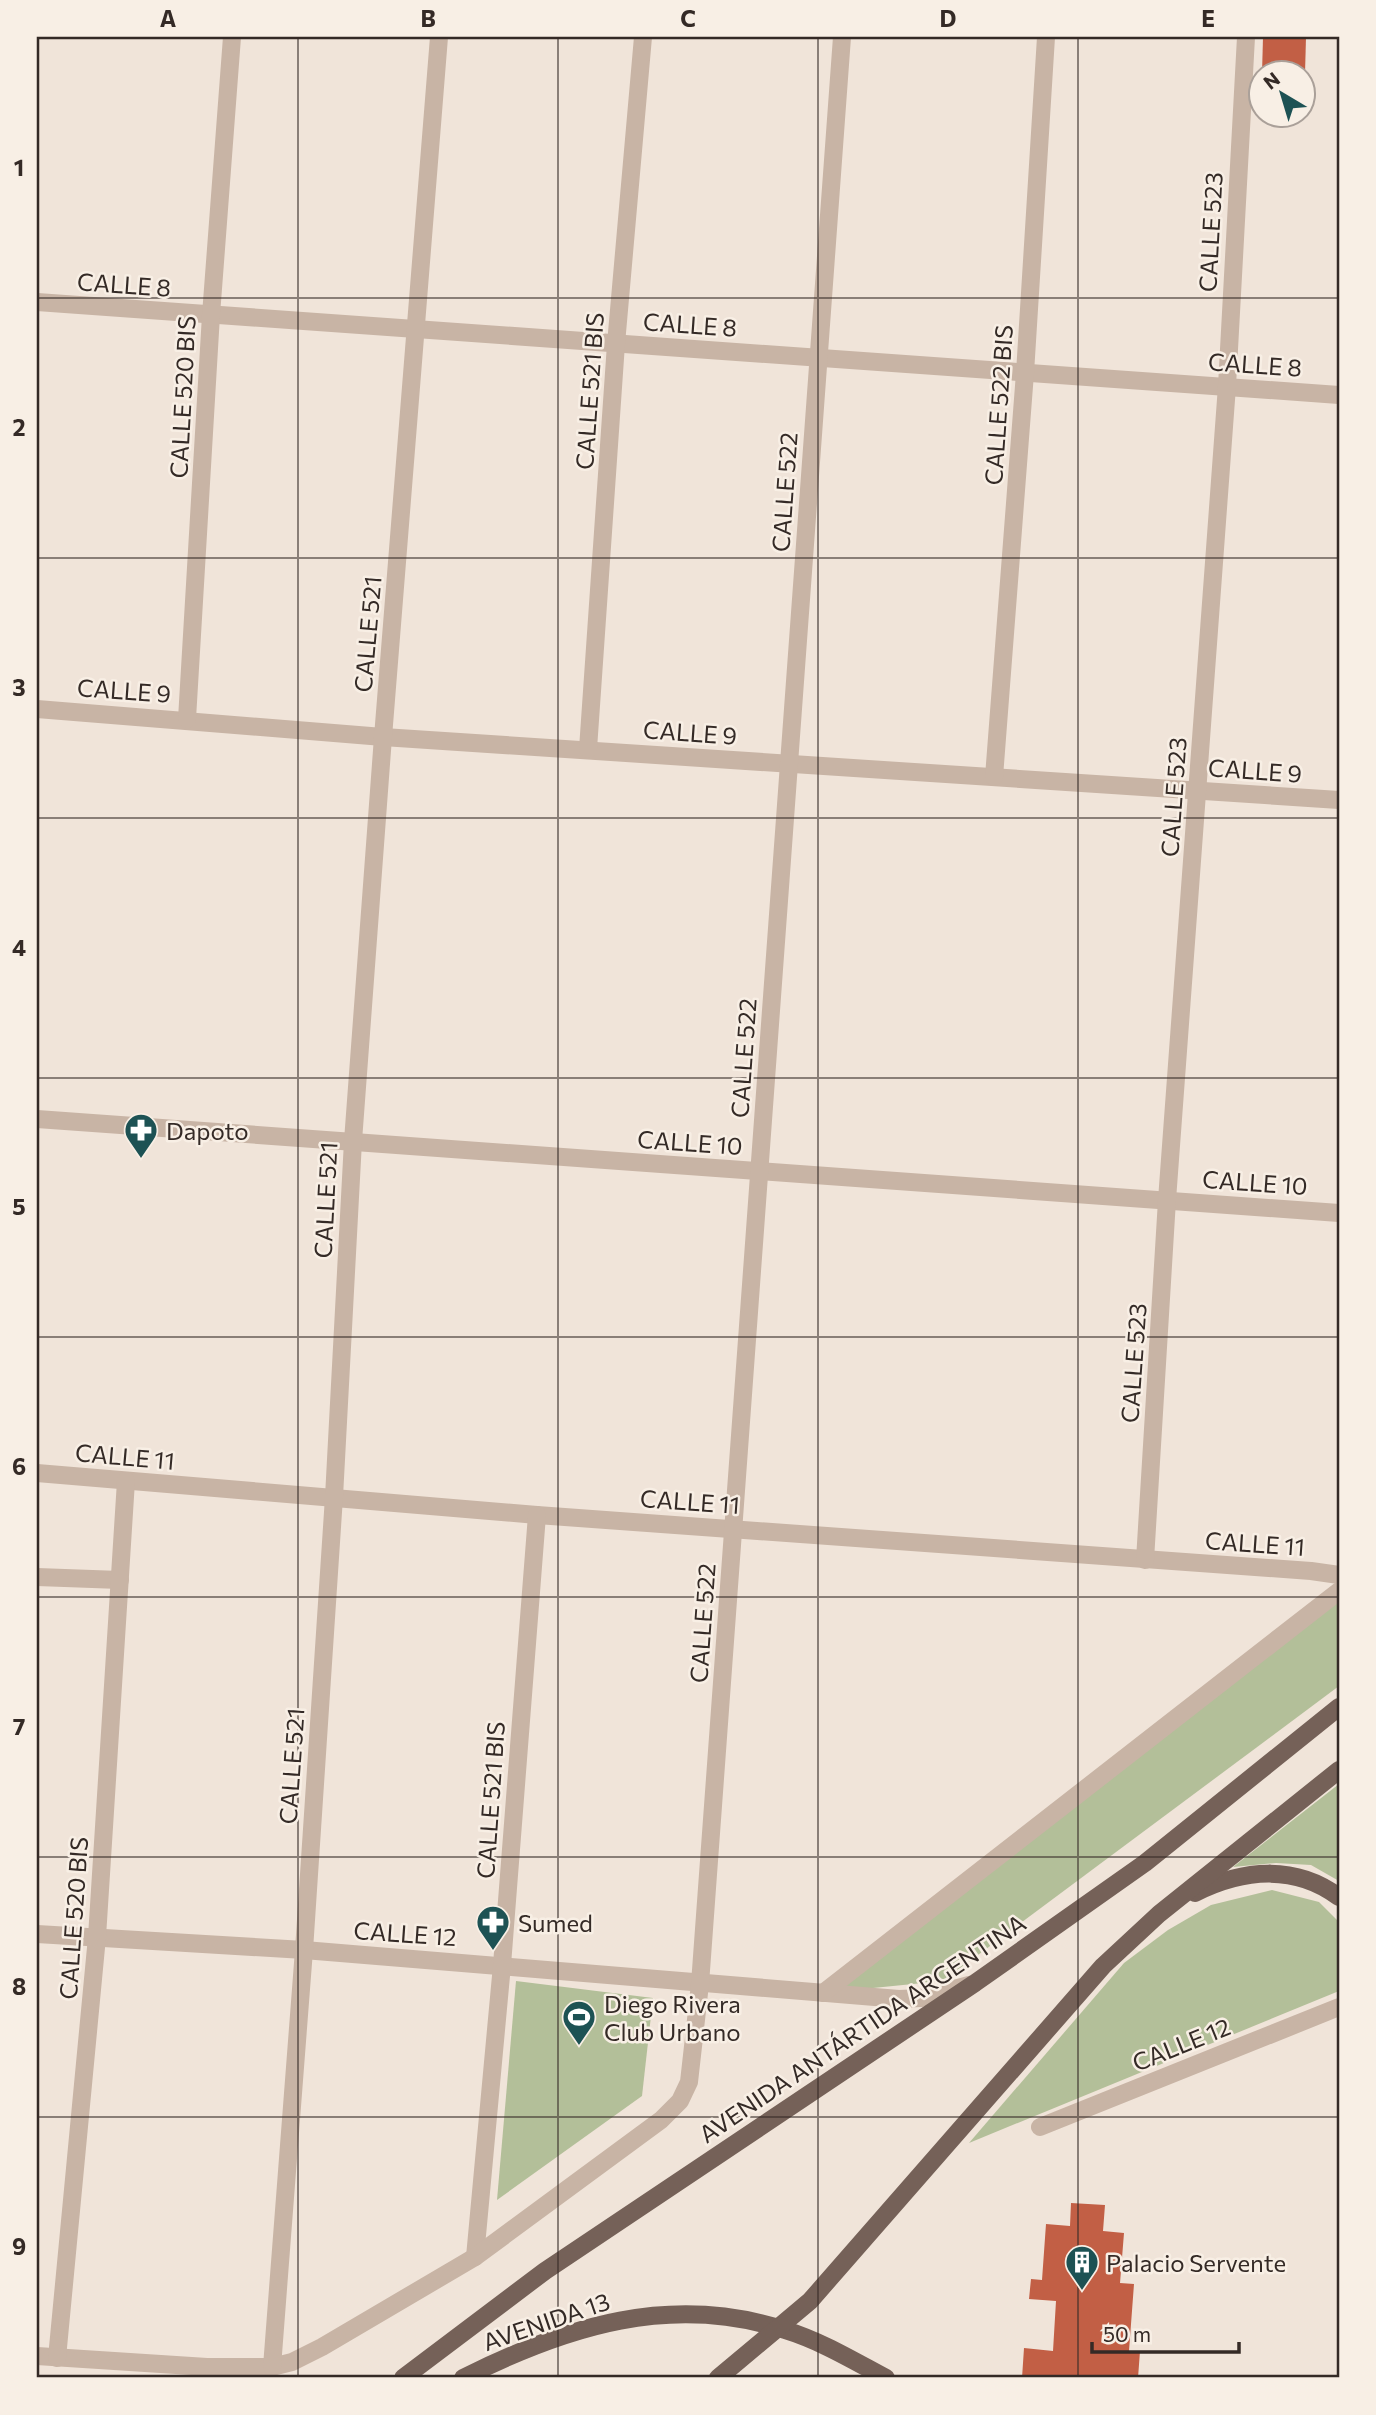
<svg xmlns="http://www.w3.org/2000/svg" width="1376" height="2415" viewBox="0 0 1376 2415" font-family="Commissioner,sans-serif">
  <style>
    .green { fill: #b3bf99 }
    .building { fill: #c25f45 }
    .lines { fill: none; stroke-linecap: round; stroke-linejoin: round }
    .minor { stroke: #c8b4a5; stroke-width: 18 }
    .major { stroke: #756158; stroke-width: 18 }
    .grid { fill: none; stroke: #342a26; stroke-width: 2; stroke-opacity: 0.55 }
    .labels { text-anchor: middle; dominant-baseline: central; stroke-width: 5; stroke-linejoin: round; paint-order: stroke }
    .street-label { font-size: 24px; fill: #342a26; stroke: #f8efe5 }
    .poi-label { font-size: 24px; fill: #342a26; stroke: #f8efe5; text-anchor: start }
    .neatline { fill: none; stroke: #342a26; stroke-width: 2.5 }
    .grid-label { font-size: 23px; text-anchor: middle; font-weight: bold; fill: #342a26 }
  </style>
  <rect width="100%" height="100%" fill="#f0e4d9"/>
  <g class="green">
    <polygon points="1339,1600 1339,1686 943,1981 823,1993"/>
    <polygon points="1339,1784 1339,1881 1311,1865 1276,1863 1233,1867"/>
    <polygon points="1272,1890 1319,1902 1339,1922 1339,1991 969,2143 1124,1963 1168,1930 1211,1905"/>
    <polygon points="516,1981 653,1998 642,2096 497,2200"/>
  </g>
  <g class="building">
    <polygon points="1263,37 1306,37 1305,74 1262,74"/>
    <polygon points="1071,2203 1105,2205 1103,2231 1124,2233 1120,2283 1134,2284 1129,2351 1140,2351 1138,2378 1022,2378 1024,2348 1053,2351 1056,2301 1029,2299 1031,2279 1042,2280 1046,2224 1070,2226"/>
  </g>
  <g class="lines">
    <g class="minor">
      <polyline points="37,302 1339,395"/>
      <polyline points="37,709 383,737 1339,800"/>
      <polyline points="187,719 211,315 232,37"/>
      <polyline points="588,749 616,344 643,37"/>
      <polyline points="994,777 1025,373 1046,37"/>
      <polyline points="37,1119 1339,1213"/>
      <polyline points="37,1473 537,1515 1311,1571 1339,1575"/>
      <polyline points="1145,1560 1167,1200 1227,386 1246,37"/>
      <polyline points="37,1577 120,1580"/>
      <polyline points="37,1934 304,1950 899,1999 921,1998 969,1985"/>
      <polyline points="823,1993 1339,1591"/>
      <polyline points="1040,2127 1339,2007"/>
      <polyline points="475,2257 502,1965 537,1515"/>
      <polyline points="37,2356 207,2367 272,2367 292,2362 322,2347 475,2257 661,2120 680,2101 689,2082 700,1984 842,37"/>
      <polyline points="57,2358 97,1937 126,1481"/>
      <polyline points="272,2367 304,1950 334,1497 353,1141 383,737 439,37"/>
    </g>
    <g class="major">
      <path d="M1195,1893c48,-24 100,-29 144,4"/>
      <polyline points="403,2378 545,2271 975,1983 1145,1863 1339,1707"/>
      <path d="M463,2378c104,-52 208,-85 322,-48 36,11 69,31 101,48"/>
      <polyline points="718,2378 810,2301 1103,1966 1159,1914 1339,1770"/>
    </g>
  </g>
  <path class="grid" d="M298,37v2341M558,37v2341M818,37v2341M1078,37v2341M37,298h1302M37,558h1302M37,818h1302M37,1078h1302M37,1337h1302M37,1597h1302M37,1857h1302M37,2117h1302"/>
  <defs>
    <symbol id="pharmacy-pin" viewBox="-11 -11 22 30"><path d="M0 17L-7.5 6A9.5 9.5 0 1 1 7.5 6Z" fill="#1d5254" stroke="#f8efe5"/><path d="M-2-6h4v4h4v4h-4v4h-4v-4h-4v-4h4Z" fill="#fff"/></symbol>
    <symbol id="stadium-pin" viewBox="-11 -11 22 30"><path d="M0 17L-7.5 6A9.5 9.5 0 1 1 7.5 6Z" fill="#1d5254" stroke="#f8efe5"/><path d="M0-5a6.5 5 0 1 0 0 10a6.5 5 0 1 0 0-10ZM-3.5-1.8h7v3.6h-7Z" fill="#fff"/></symbol>
    <symbol id="building-pin" viewBox="-11 -11 22 30"><path d="M0 17L-7.5 6A9.5 9.5 0 1 1 7.5 6Z" fill="#1d5254" stroke="#f8efe5"/><path d="M-4-6H4V6H1V3H-1V6H-4ZM-2.5-4.3h1.7v1.8h-1.7ZM.8-4.3h1.7v1.8H.8ZM-2.5-1h1.7V.8h-1.7ZM.8-1h1.7V.8H.8Z" fill="#fff"/></symbol>
  </defs>
  <g fill-rule="evenodd">
    <use href="#pharmacy-pin" x="122" y="1111" width="38" height="52"/>
    <use href="#pharmacy-pin" x="474" y="1903" width="38" height="52"/>
    <use href="#stadium-pin" x="560" y="1998" width="38" height="52"/>
    <use href="#building-pin" x="1063" y="2243" width="38" height="52"/>
  </g>
  <g class="labels">
    <g class="street-label">
      <text transform="translate(1210 232) rotate(-87)">CALLE 523</text>
      <text transform="translate(124 284) rotate(4)">CALLE 8</text>
      <text transform="translate(690 324) rotate(4)">CALLE 8</text>
      <text transform="translate(1255 364) rotate(4)">CALLE 8</text>
      <text transform="translate(589 391) rotate(-86)">CALLE 521 BIS</text>
      <text transform="translate(182 397) rotate(-87)">CALLE 520 BIS</text>
      <text transform="translate(998 405) rotate(-86)">CALLE 522 BIS</text>
      <text transform="translate(784 492) rotate(-86)">CALLE 522</text>
      <text transform="translate(367 634) rotate(-85)">CALLE 521</text>
      <text transform="translate(124 690) rotate(4)">CALLE 9</text>
      <text transform="translate(690 732) rotate(4)">CALLE 9</text>
      <text transform="translate(1255 770) rotate(4)">CALLE 9</text>
      <text transform="translate(1173 797) rotate(-86)">CALLE 523</text>
      <text transform="translate(743 1058) rotate(-86)">CALLE 522</text>
      <text transform="translate(690 1142) rotate(4)">CALLE 10</text>
      <text transform="translate(1255 1182) rotate(4)">CALLE 10</text>
      <text transform="translate(325 1200) rotate(-87)">CALLE 521</text>
      <text transform="translate(1133 1363) rotate(-86)">CALLE 523</text>
      <text transform="translate(125 1456) rotate(5)">CALLE 11</text>
      <text transform="translate(690 1501) rotate(4)">CALLE 11</text>
      <text transform="translate(1255 1543) rotate(4)">CALLE 11</text>
      <text transform="translate(702 1623) rotate(-86)">CALLE 522</text>
      <text transform="translate(291 1766) rotate(-86)">CALLE 521</text>
      <text transform="translate(490 1800) rotate(-86)">CALLE 521 BIS</text>
      <text transform="translate(73 1918) rotate(-86)">CALLE 520 BIS</text>
      <text transform="translate(405 1933) rotate(4)">CALLE 12</text>
      <text transform="translate(862 2028) rotate(-34)">AVENIDA ANTÁRTIDA ARGENTINA</text>
      <text transform="translate(1181 2044) rotate(-22)">CALLE 12</text>
      <text transform="translate(546 2321) rotate(-19)">AVENIDA 13</text>
    </g>
    <g class="poi-label">
      <text x="166" y="1130">Dapoto</text>
      <text x="518" y="1922">Sumed</text>
      <text x="604" y="2003">Diego Rivera<tspan x="604" dy="28">Club Urbano</tspan></text>
      <text x="1106" y="2262">Palacio Servente</text>
    </g>
  </g>
  <rect width="1376" height="2415" fill="none" stroke="#f8efe5" stroke-width="77"/>
  <g transform="translate(1282 94) rotate(322)"><circle r="33" fill="#f8efe5" stroke="#aaa099" stroke-width="2"/>
  <path d="M0-5L12 26L0 18L-12 26Z" fill="#1d5254"/>
  <text y="-10" font-size="19" font-weight="bold" text-anchor="middle" fill="#342a26">N</text>
  </g>
  <path d="M1092 2342v10h147v-10" fill="none" stroke="#342a26" stroke-width="3.5"/>
  <text x="1103" y="2342" font-size="21" fill="#342a26" stroke="#f8efe5" stroke-width="5" paint-order="stroke">50 m</text>
  <rect x="38" y="38" width="1300" height="2338" class="neatline"/>
  <g class="grid-label">
    <text x="168" y="27">A</text>
    <text x="428" y="27">B</text>
    <text x="688" y="27">C</text>
    <text x="948" y="27">D</text>
    <text x="1208" y="27">E</text>
    <text x="19" y="176">1</text>
    <text x="19" y="436">2</text>
    <text x="19" y="696">3</text>
    <text x="19" y="956">4</text>
    <text x="19" y="1215">5</text>
    <text x="19" y="1475">6</text>
    <text x="19" y="1735">7</text>
    <text x="19" y="1995">8</text>
    <text x="19" y="2255">9</text>
  </g>
</svg>
